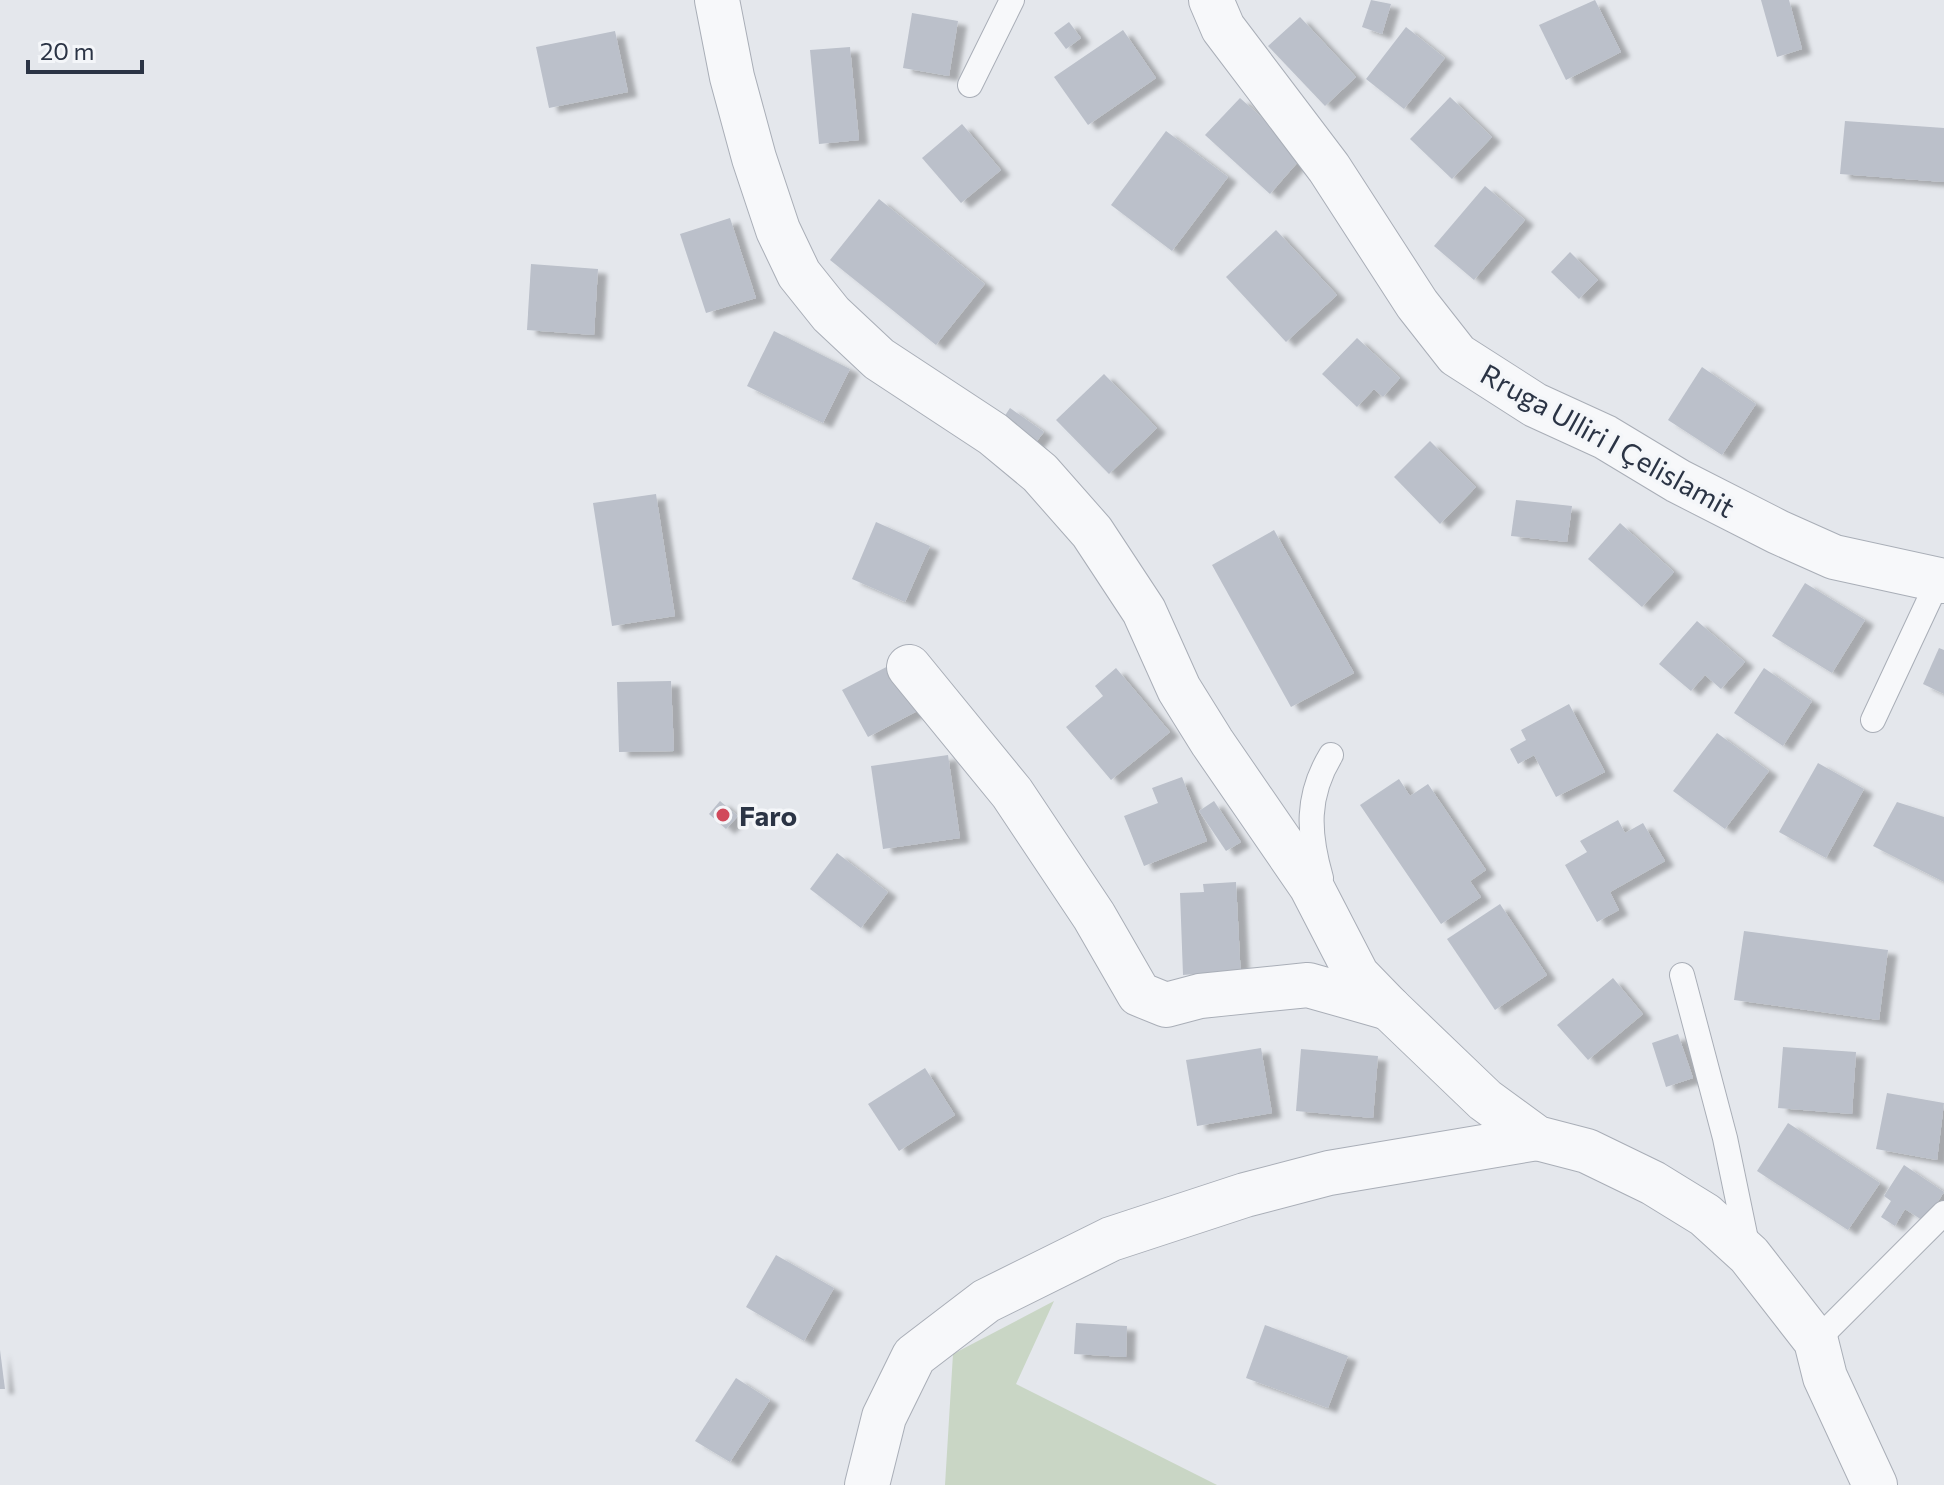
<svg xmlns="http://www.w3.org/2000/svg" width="1944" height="1485" viewBox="0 0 1944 1485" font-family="Commissioner,sans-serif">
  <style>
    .grass { fill: #c9d6c5 }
    .building { fill: #bbc0ca; filter: url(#shadow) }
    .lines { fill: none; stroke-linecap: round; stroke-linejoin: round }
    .lane-casing { stroke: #a9aeb7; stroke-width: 26 }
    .street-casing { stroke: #a9aeb7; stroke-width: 46 }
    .lane { stroke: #f7f8fa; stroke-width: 24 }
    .street { stroke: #f7f8fa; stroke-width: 44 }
    .poi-dot { fill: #d1495b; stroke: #f4f6f9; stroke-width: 3 }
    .labels { text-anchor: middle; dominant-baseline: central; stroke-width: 7; stroke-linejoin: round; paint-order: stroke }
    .street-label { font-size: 28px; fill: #2b3445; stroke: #f4f6f9 }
    .poi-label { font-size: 28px; font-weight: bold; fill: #2b3445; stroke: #f4f6f9; text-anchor: start }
  </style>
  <defs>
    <filter id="shadow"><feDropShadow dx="9" dy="5" stdDeviation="2" flood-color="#0004"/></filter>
  </defs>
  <rect width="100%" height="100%" fill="#e4e7ec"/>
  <polygon class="grass" points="1054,1301 1016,1384 1217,1485 945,1485 953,1354"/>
  <g class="building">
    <polygon points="1371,0 1391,4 1382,34 1362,27"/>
    <polygon points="1595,0 1621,52 1566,80 1539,25"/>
    <polygon points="1761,0 1789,0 1802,49 1777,57"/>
    <polygon points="912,13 958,21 949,76 903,68"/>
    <polygon points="1300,17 1356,77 1325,106 1268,46"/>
    <polygon points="1069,22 1081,38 1066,49 1054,33"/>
    <polygon points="1406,27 1445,58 1404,109 1366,79"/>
    <polygon points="1123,30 1156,78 1088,125 1054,77"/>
    <polygon points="615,31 628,92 549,108 536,47"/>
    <polygon points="850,47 859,140 819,144 810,50"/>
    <polygon points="1450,97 1492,137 1452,179 1410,139"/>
    <polygon points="1240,98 1304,155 1270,194 1205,135"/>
    <polygon points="1845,121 1944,128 1944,182 1840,174"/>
    <polygon points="962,124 1001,170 961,203 922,158"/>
    <polygon points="1166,131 1228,177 1172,251 1111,205"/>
    <polygon points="1485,186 1525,220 1474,280 1434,246"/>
    <polygon points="879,199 985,284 936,345 830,260"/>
    <polygon points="730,218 756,298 706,313 680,234"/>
    <polygon points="1276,230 1337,295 1286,342 1226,277"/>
    <polygon points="1570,252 1598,280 1579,299 1551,272"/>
    <polygon points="531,264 598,269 594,335 527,330"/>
    <polygon points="774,331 850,369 823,423 747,386"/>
    <polygon points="1357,338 1400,378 1383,397 1374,389 1357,407 1322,374"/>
    <polygon points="1702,367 1756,404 1722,455 1668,420"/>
    <polygon points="1104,374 1157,428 1109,474 1056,420"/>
    <polygon points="1010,408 1044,432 1033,446 1000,423"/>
    <polygon points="1430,441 1476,487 1440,524 1394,477"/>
    <polygon points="656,494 675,616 612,626 593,503"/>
    <polygon points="1516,500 1572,506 1567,542 1511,536"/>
    <polygon points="876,522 930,546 905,602 852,579"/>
    <polygon points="1620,523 1674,572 1642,607 1588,559"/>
    <polygon points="1274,530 1354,673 1291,707 1212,565"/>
    <polygon points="1805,583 1865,620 1832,673 1772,636"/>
    <polygon points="1697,621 1745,662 1721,689 1705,675 1691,691 1659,664"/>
    <polygon points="1939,648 1944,650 1944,694 1923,684"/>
    <polygon points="896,662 921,709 868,737 842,690"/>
    <polygon points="1116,668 1170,732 1111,780 1066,727 1103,696 1095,686"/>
    <polygon points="1764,668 1812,701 1783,746 1734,713"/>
    <polygon points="671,681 674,751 619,752 617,682"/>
    <polygon points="1569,704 1605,772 1556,797 1534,755 1518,764 1510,749 1526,740 1521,730"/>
    <polygon points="1717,733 1769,771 1725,829 1673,791"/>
    <polygon points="948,755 960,838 883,849 871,766"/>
    <polygon points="1818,763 1864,789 1826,858 1779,832"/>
    <polygon points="1182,777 1207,841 1144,866 1124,816 1158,803 1152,788"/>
    <polygon points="1399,779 1410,796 1428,784 1486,870 1470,881 1481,897 1441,924 1360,805"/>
    <polygon points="720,801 738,816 726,829 709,814"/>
    <polygon points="1214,801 1241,842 1226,851 1199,811"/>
    <polygon points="1897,802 1944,817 1944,882 1873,846"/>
    <polygon points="1618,820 1625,833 1643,823 1665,861 1610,892 1619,910 1597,922 1565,865 1587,852 1580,841"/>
    <polygon points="837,853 888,892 861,928 810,889"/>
    <polygon points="1236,882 1241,979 1207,973 1183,975 1180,893 1204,892 1203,884"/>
    <polygon points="1500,904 1547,975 1495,1010 1447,939"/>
    <polygon points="1744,931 1888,950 1879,1020 1734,1000"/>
    <polygon points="1613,978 1643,1014 1588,1060 1557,1025"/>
    <polygon points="1678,1034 1693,1078 1666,1087 1652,1043"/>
    <polygon points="1783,1047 1856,1052 1852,1114 1778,1108"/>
    <polygon points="1261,1048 1272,1113 1197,1126 1186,1060"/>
    <polygon points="1301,1049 1378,1056 1373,1118 1296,1111"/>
    <polygon points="925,1068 955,1115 899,1151 868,1104"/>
    <polygon points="1887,1093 1944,1103 1937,1160 1876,1149"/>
    <polygon points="1788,1123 1880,1183 1848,1230 1757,1171"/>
    <polygon points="1904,1165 1944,1192 1925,1222 1905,1209 1895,1226 1881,1217 1891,1201 1884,1196"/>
    <polygon points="776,1255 834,1288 804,1341 746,1307"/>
    <polygon points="1076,1323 1127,1326 1126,1357 1074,1354"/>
    <polygon points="1265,1325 1348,1356 1328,1408 1246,1378"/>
    <polygon points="0,1350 5,1389 0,1389"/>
    <polygon points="736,1378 770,1400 730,1462 695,1441"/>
  </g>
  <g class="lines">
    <defs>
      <g id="lane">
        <polyline points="970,85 1012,0"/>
        <polyline points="1873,720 1939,579"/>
        <path d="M1321,878c-13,-45 -15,-82 10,-123"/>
        <polyline points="1682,975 1725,1138 1748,1249"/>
        <polyline points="1816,1341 1944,1213"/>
      </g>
      <g id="street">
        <polyline points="717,0 732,77 754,158 778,230 799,274 831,314 879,359 993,434 1040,473 1092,532 1144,611 1179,689 1212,742 1311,886 1357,975 1389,1008 1485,1100 1537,1138 1587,1151 1653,1183 1705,1215 1749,1255 1816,1341 1825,1377 1875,1485"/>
        <polyline points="1211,0 1223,28 1329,168 1417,304 1457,355 1535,405 1605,437 1678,481 1778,532 1834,557 1944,581"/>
        <polyline points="909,667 1012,793 1094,916 1139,994 1166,1005 1200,996 1308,985 1389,1008"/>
        <polyline points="867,1485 884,1417 914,1356 986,1301 1111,1239 1245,1195 1329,1173 1537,1138"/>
      </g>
    </defs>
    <use href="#lane" class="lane-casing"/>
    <use href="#street" class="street-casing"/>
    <use href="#lane" class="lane"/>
    <use href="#street" class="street"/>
  </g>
  <circle class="poi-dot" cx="723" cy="815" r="8"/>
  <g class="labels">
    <g class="street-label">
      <text transform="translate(1608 440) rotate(29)">Rruga Ulliri I Çelislamit</text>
    </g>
    <g class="poi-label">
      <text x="739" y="815">Faro</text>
    </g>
  </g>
  <path d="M28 60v12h114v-12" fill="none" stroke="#2b3445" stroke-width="4"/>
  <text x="40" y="60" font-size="24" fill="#2b3445" stroke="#f4f6f9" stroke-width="6" paint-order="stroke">20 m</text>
</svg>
